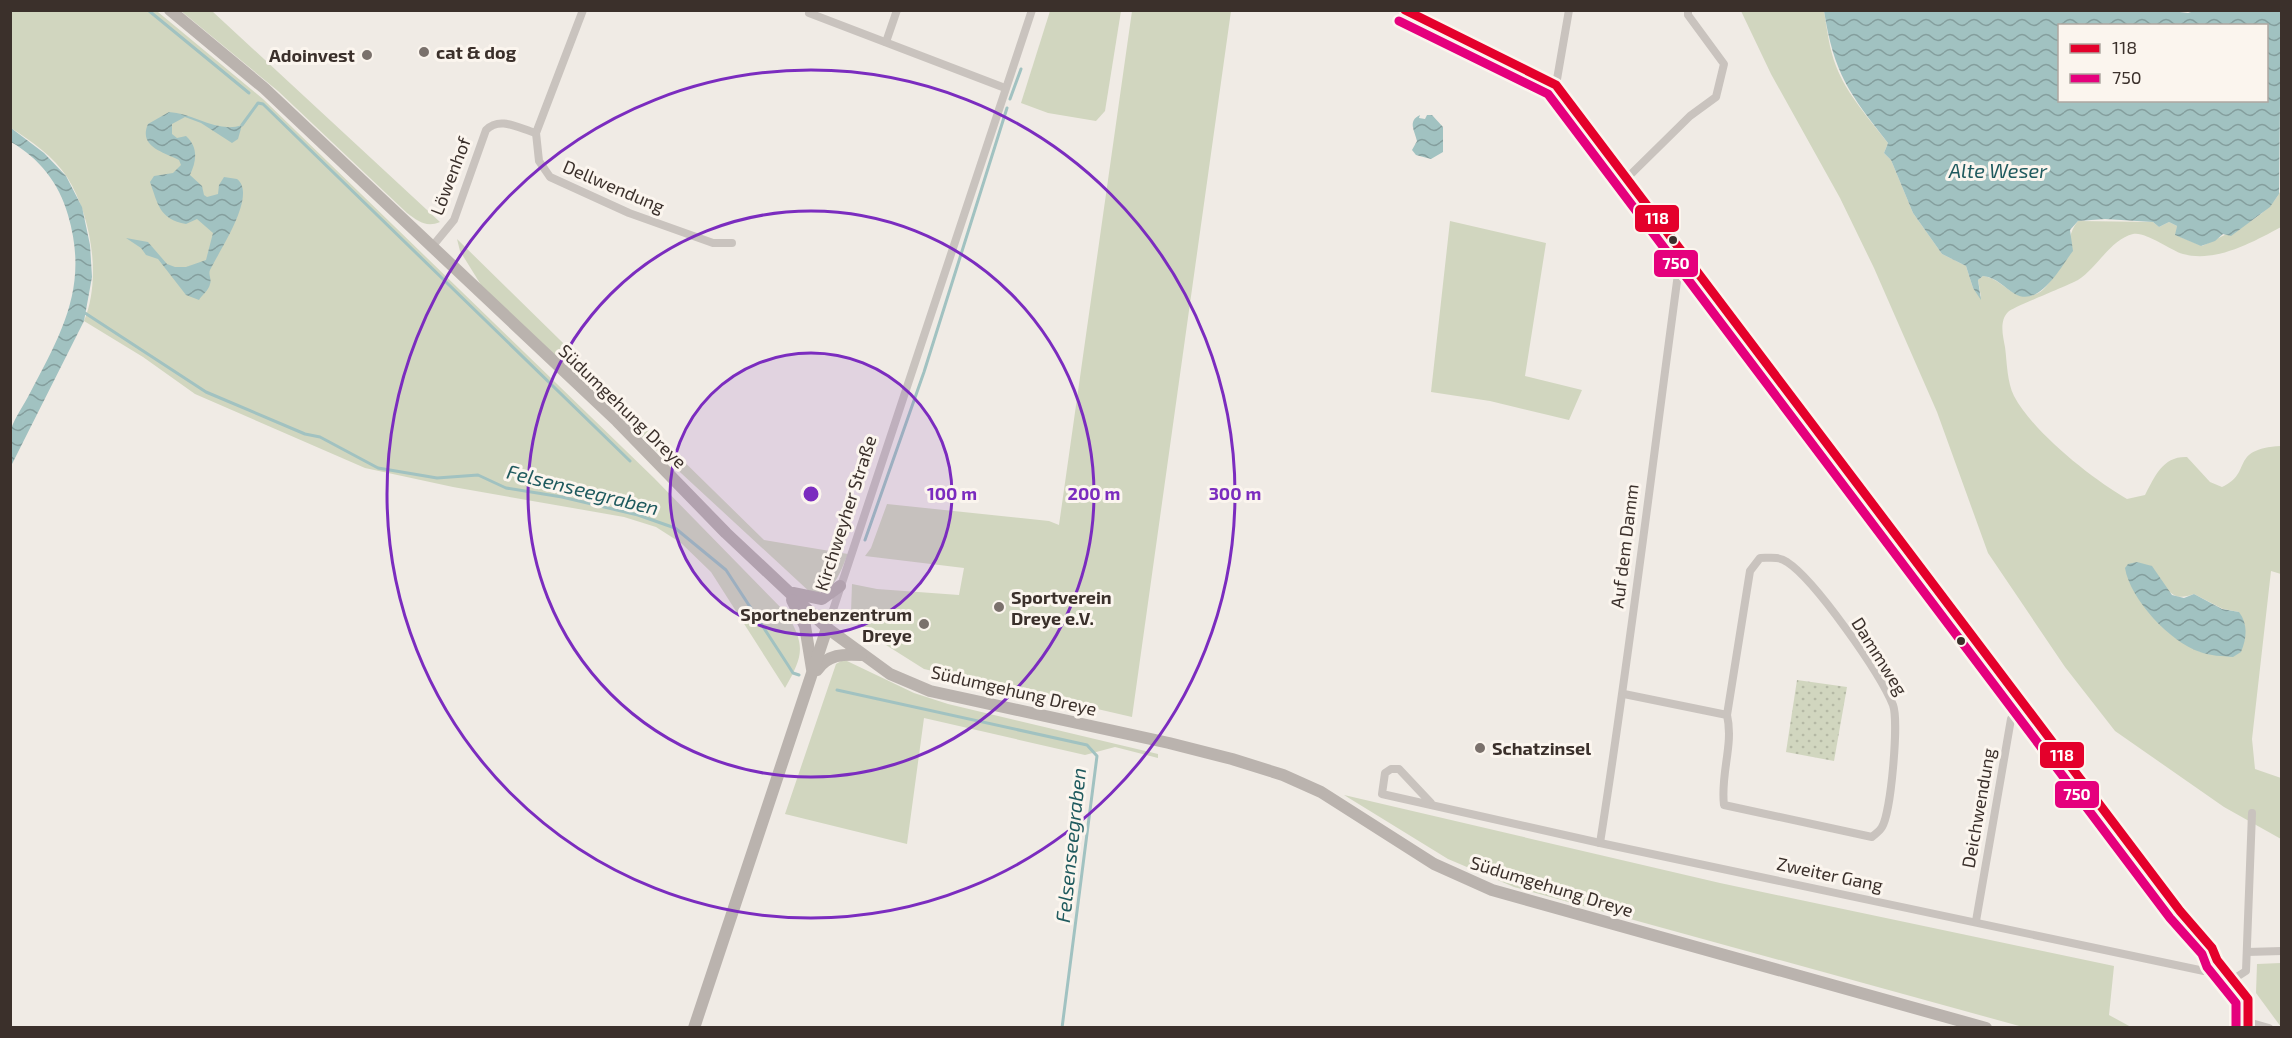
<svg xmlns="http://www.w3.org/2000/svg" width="2292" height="1038" viewBox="0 0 2292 1038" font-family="'Exo 2',sans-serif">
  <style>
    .grass { fill: #d1d6bf; fill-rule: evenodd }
    .park { fill: url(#park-dots) }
    .water { fill: url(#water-waves); fill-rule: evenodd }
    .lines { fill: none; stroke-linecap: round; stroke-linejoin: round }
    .stream { stroke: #a1c2c1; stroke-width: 3 }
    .minor { stroke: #c9c3be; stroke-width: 8 }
    .secondary { stroke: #bab3ae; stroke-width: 12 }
    .bus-1-casing { stroke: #fbf5ee; stroke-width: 14 }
    .bus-2-casing { stroke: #fbf5ee; stroke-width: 14 }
    .bus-1 { stroke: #e4002b; stroke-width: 9 }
    .bus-2 { stroke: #e5007d; stroke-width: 9 }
    .ring { fill: none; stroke: #7b2cbf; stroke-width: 3 }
    .poi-dot { fill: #7a716c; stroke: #fbf5ee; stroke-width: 2 }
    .bus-dot { fill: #3b302b; stroke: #fbf5ee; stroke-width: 2 }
    .labels { text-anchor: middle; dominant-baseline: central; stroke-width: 6; stroke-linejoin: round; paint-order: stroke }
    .poi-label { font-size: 18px; font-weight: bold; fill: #3b302b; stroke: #fbf5ee; text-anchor: start }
    .street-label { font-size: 18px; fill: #3b302b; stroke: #fbf5ee }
    .water-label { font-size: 20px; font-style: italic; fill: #1f5a5e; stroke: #fbf5ee }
    .centre { fill: #7b2cbf; stroke: #fbf5ee; stroke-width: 3 }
    .ring-label { font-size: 18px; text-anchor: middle; font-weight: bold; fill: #7b2cbf; stroke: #fbf5ee; stroke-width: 6; stroke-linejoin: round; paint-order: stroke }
    .line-badge { stroke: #fbf5ee; stroke-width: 2 }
    .badge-label { font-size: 16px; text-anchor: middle; font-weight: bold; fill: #fff }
  </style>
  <defs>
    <pattern id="park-dots" width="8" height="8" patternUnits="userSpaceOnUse" patternTransform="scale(1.5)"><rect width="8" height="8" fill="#d1d6bf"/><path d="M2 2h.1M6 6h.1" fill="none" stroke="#b4b8a4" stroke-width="1.8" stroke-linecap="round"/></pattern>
    <pattern id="water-waves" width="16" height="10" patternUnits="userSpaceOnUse" patternTransform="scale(1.5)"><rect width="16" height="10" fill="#a1c2c1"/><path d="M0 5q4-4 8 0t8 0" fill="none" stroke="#849e9d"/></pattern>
  </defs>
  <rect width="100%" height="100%" fill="#f0ebe5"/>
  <g class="grass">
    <path d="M10,11l148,1 105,87 391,379 133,136c19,32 16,42 -2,74l-74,-116 -30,-29 -25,-16 -32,-10 -171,-30 -88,-19 -170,-74 -52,-37 -59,-36c18,-43 7,-106 -17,-144 -13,-20 -37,-37 -56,-49z"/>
    <path d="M181,11h31l228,211c-14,6 -22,-1 -33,-9l-129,-122z"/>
    <polygon points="1050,11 1121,11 1105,111 1096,121 1048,113 1021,103"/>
    <polygon points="1132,11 1231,11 1132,717 924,669 867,633 856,623 851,612 852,584 877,589 959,595 964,568 865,556 871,548 887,504 1049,521 1059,525"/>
    <path d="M1741,11h83c3,18 5,37 12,55 10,27 34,54 52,77l-4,10 7,7 22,53 29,41 24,12 7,22 8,9 -3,-17 5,-4c17,2 27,20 42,20 19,1 25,-16 34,-28 1,-2 5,-5 6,-7 6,-15 2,-27 13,-40l75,1 6,5 10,-5 8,4 -1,9 26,11c27,-14 64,-26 79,-56v37c-28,15 -65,36 -98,27 -13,-4 -38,-23 -50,-20 -22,5 -36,34 -55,46 -13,7 -65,27 -70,32 -9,9 -5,24 -3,35 2,15 2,35 9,49 19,36 78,83 113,103l18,-4c10,-19 18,-39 42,-38l23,25 12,5c32,-14 6,-38 59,-41v128l-10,-3 -19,168 3,30 26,9v61l-57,-32 -109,-76 -50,-64 -77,-114 -51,-141 -63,-144 -34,-70 -69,-124zM2166,588c9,11 16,10 28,6l29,15 16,3 -39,40 -33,-21z"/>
    <polygon points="1450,221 1546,243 1525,376 1582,390 1569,420 1490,401 1431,392"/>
    <path d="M457,239l307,301 84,14c-8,18 -13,39 -36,40l-326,-301 -26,-42z"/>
    <polygon points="841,661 847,661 914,693 948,704 1158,754 1158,758 1115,747 1085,755 924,718 907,844 785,814 836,664"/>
    <polygon points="1344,795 1720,883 2114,966 2109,1015 2131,1027 2023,1027 1514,887 1448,859"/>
    <polygon points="2281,963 2282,963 2281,1027 2256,993 2257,964"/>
  </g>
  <polygon class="park" points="1797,680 1847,687 1834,761 1786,752"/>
  <g class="water">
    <path d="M2171,11l17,2 9,-3 84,1 -2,183 -9,13 -39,29 -8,-2 -8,7 -14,5 -26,-11 2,-9 -8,-4 -10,5 -6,-5 -48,-3 -27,2 -8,9 3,21c-12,15 -33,57 -58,43 -12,-7 -17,-16 -32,-18l-5,4 3,20 -8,-12 -7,-22 -24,-12 -29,-41 -22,-53 -7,-7 4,-10c-39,-50 -54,-69 -64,-132zM2060,26h206v74h-206z"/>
    <path d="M169,112c25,1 49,22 73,13l-4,14 -6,4 -31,-20 -16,-6 -13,7v10l5,4 9,-2c12,11 11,24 4,39l12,11 2,9 3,2 11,-3 1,-9 5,-8 13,2c21,16 -19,74 -27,91 -2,5 2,9 0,14 -1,6 -8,11 -11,16l-13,-5 -28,-36 -12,-4 -5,-7 -15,-10 22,4 19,22 8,3h11l20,-7 7,-27 -16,-14 -11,5c-27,-5 -28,-20 -36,-42l4,-6 19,-3 8,-8 -2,-5c-15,-8 -41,-13 -31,-36z"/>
    <path d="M1420,115l-1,3 6,1 2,-4h5l11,12v25l-12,7 -15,-4 -4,-5 5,-9c-2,-10 -10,-20 3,-26z"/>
    <path d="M11,128l33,25 22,23 16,31 8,38 2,32 -8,44 -73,145c-1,-11 -3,-26 0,-37 4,-12 13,-24 19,-36 32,-61 59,-107 38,-178 -9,-32 -29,-57 -57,-73z"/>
    <path d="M2137,562l15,4 20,29 12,3 10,-4 28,15 17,3c9,12 8,26 2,40l-8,5c-10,-1 -23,-1 -33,-5 -30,-10 -70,-53 -75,-84l3,-4z"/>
  </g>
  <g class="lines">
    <g class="stream">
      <polyline points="148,10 249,93"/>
      <polyline points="1010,99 1021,69"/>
      <polyline points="242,125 258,103 263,104 630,461"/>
      <polyline points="85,313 206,392 305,434 320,437 378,468 437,478 478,475 506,488 562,497 638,515 675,528 726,570 786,662 793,673 799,675"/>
      <polyline points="865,540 924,372 1007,108"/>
      <polyline points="837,690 1087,745 1097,756 1062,1028"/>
    </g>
    <g class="minor">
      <polyline points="583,10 536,133 539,161 550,177 629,213 713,243 732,243"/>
      <polyline points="810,10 809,13 1005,88"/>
      <polyline points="1404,10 1532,71 1556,85 2180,911 2212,948 2217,960 2248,999 2248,1028"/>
      <polyline points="886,42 897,10"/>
      <polyline points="1556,85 1569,10"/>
      <polyline points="1626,179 1690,116 1716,97 1724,64 1688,15 1688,10"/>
      <path d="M431,248l23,-28 32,-90c14,-14 32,-2 50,3"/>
      <polyline points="827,628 1032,10"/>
      <path d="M1624,694l103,21 23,-144 10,-13c9,0 19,-2 27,4 28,18 93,111 106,143 6,16 -2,108 -11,122 -2,4 -7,7 -10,10l-148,-32c-4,-31 10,-60 3,-90"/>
      <polyline points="1431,803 1399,769 1391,769 1385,773 1382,794 1600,843 2204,971 2223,967"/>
      <path d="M1600,843c31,-196 54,-394 81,-591"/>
      <polyline points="1976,921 2011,719 2024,707"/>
      <polyline points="2247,952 2282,951"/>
      <polyline points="2232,980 2246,971 2252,813"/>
      <polyline points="2248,1022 2269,1028"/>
    </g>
    <g class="secondary">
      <polyline points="170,10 264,88 617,421 726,533 827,628 890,674 930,691 1169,743 1232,759 1283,775 1321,792 1434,864 1492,890 1986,1028"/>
      <polyline points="793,593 822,599 840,586"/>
      <polyline points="792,600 805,626 812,669"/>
      <path d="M817,670c11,-16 26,-16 44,-15"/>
      <polyline points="694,1028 827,628"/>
    </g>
    <defs>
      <polyline id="bus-1" points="1405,10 1556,85 2180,911 2212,948 2217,960 2248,999 2248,1028"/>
      <polyline id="bus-2" points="1399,21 1548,94 2170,918 2202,954 2207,967 2236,1003 2236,1028"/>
    </defs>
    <use href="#bus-1" class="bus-1-casing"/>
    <use href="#bus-2" class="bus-2-casing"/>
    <use href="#bus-1" class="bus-1"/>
    <use href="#bus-2" class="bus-2"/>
  </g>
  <circle cx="811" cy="494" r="141" fill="#7b2cbf" fill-opacity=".12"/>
  <g class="ring">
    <circle cx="811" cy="494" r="141"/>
    <circle cx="811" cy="494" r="283"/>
    <circle cx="811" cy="494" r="424"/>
  </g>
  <g class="poi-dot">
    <circle cx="424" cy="52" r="6"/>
    <circle cx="367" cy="55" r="6"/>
    <circle cx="999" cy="607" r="6"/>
    <circle cx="924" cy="624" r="6"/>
    <circle cx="1480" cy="748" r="6"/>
  </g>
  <g class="bus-dot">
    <circle cx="1673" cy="240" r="5"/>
    <circle cx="1961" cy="641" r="5"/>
  </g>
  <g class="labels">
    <g class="poi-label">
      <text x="436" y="52">cat &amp; dog</text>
      <text x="355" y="55" text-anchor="end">Adoinvest</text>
      <text x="1011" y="597">Sportverein<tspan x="1011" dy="21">Dreye e.V.</tspan></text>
      <text x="912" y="614" text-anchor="end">Sportnebenzentrum<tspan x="912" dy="21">Dreye</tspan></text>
      <text x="1492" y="748">Schatzinsel</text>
    </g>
    <g class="street-label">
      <text transform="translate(450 176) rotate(-69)">Löwenhof</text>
      <text transform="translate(614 186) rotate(23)">Dellwendung</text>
      <text transform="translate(623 406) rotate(44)">Südumgehung Dreye</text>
      <text transform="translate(845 513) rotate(-72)">Kirchweyher Straße</text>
      <text transform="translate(1624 546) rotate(-83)">Auf dem Damm</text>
      <text transform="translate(1880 656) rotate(58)">Dammweg</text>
      <text transform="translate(1014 690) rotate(13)">Südumgehung Dreye</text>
      <text transform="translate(1978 808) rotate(-80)">Deichwendung</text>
      <text transform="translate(1830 874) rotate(12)">Zweiter Gang</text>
      <text transform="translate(1552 886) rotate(17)">Südumgehung Dreye</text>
    </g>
    <g class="water-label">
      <text x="1998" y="170">Alte Weser</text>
      <text transform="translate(583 489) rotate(14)">Felsenseegraben</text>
      <text transform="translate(1070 845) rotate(-84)">Felsenseegraben</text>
    </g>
  </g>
  <circle cx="811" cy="494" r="9" class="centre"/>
  <g class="ring-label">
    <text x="952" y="500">100 m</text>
    <text x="1094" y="500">200 m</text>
    <text x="1235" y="500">300 m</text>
  </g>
  <g class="line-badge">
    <rect x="1634" y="204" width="46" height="29" rx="6" fill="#e4002b"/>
    <rect x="1653" y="249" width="46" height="29" rx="6" fill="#e5007d"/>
    <rect x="2039" y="741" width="46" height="28" rx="6" fill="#e4002b"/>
    <rect x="2054" y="780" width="46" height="29" rx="6" fill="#e5007d"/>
  </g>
  <g class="badge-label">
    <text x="1657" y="224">118</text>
    <text x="1676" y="269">750</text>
    <text x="2062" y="761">118</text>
    <text x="2077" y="800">750</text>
  </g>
  <rect width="2292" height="1038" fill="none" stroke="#3b302b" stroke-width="24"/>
  <rect x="2058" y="24" width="210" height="78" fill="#fbf5ee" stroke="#aea6a0" stroke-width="1.5"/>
  <rect x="2070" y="44" width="30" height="9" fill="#e4002b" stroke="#aea6a0" stroke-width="1.5"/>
  <text x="2112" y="54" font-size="18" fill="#3b302b">118</text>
  <rect x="2070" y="74" width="30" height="9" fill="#e5007d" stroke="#aea6a0" stroke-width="1.5"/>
  <text x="2112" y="84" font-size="18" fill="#3b302b">750</text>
</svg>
